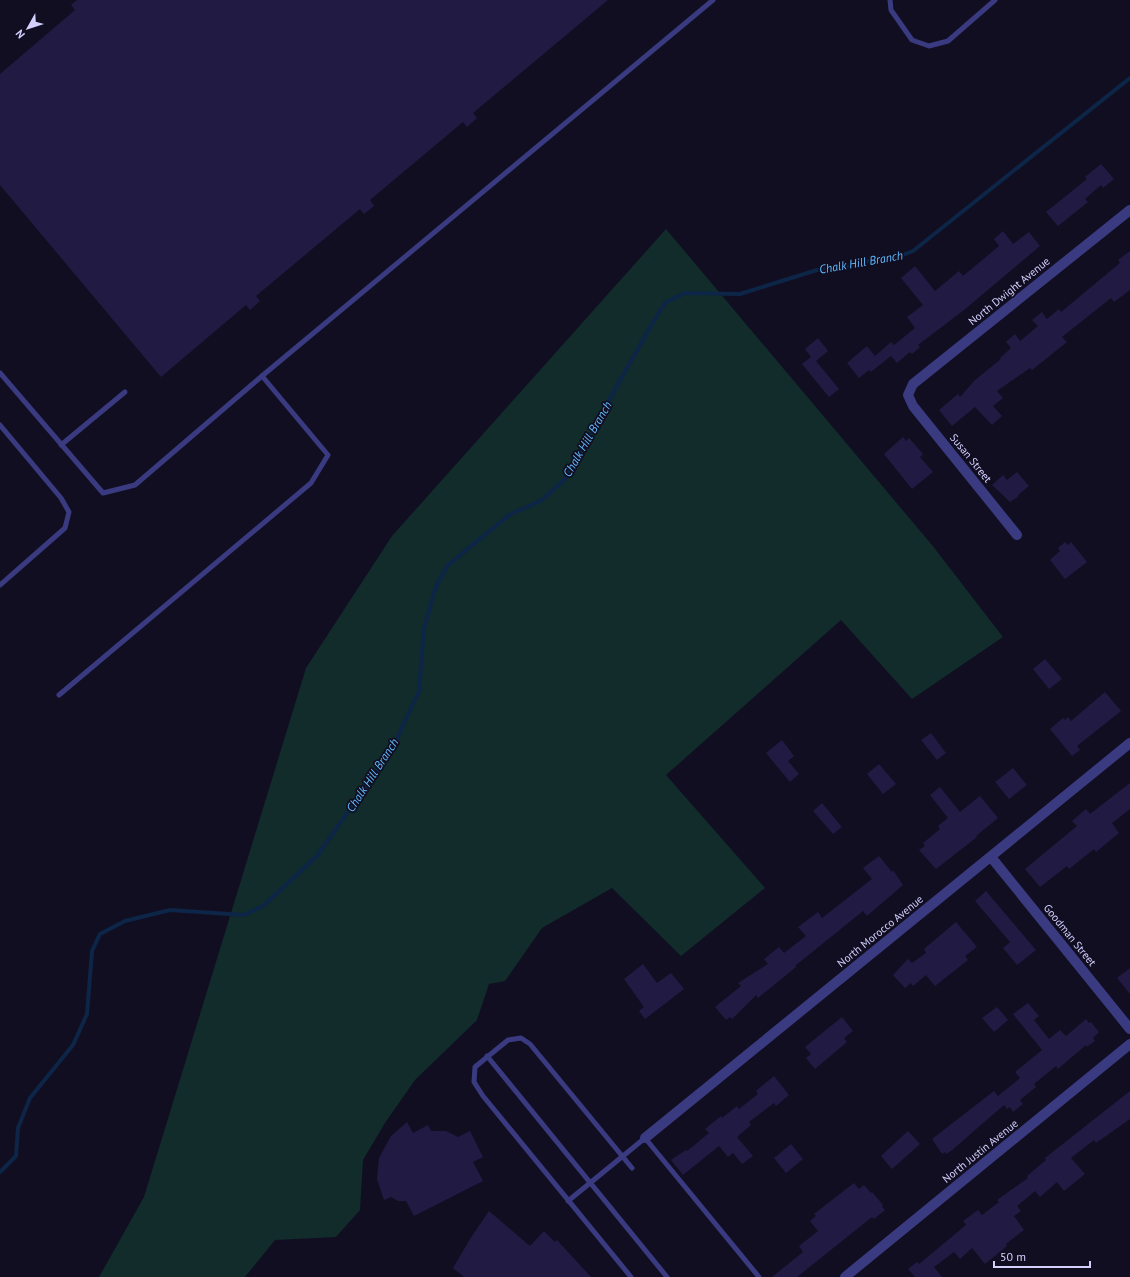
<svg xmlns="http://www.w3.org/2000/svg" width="1130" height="1277" viewBox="0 0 1130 1277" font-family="'PT Sans',sans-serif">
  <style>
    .green { fill: #112c2a }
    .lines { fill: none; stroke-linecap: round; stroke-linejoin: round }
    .stream { stroke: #0d2547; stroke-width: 4 }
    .building { fill: #211a43 }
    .service { stroke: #3a3a81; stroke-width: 5 }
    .minor { stroke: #3a3a81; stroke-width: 10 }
    .labels { text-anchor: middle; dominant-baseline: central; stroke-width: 3.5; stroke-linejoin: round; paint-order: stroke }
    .street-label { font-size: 11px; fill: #d4d0fe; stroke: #110e22 }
    .water-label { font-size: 12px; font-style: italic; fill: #60bafd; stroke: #110e22 }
  </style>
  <rect width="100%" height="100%" fill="#110e22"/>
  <polygon class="green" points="666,229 932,545 1003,637 912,699 841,620 666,775 765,888 681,956 612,888 542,928 505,981 489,984 477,1020 415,1080 385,1123 363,1160 360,1210 336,1237 275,1240 245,1277 99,1277 144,1197 306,668 392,536"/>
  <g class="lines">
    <polyline class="stream" points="0,1172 16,1156 18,1128 30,1098 73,1045 87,1014 92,951 100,934 125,921 170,910 244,915 263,906 317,856 392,749 419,691 424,628 435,589 447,566 509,515 542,500 565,479 650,327 665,303 685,293 740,294 817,270 851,266 882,257 895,258 913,251 1130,78"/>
  </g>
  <g class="building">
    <polygon points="77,0 608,0 473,113 477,118 467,127 463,122 370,200 374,206 364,214 360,209 256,296 260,301 250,310 246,305 161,377 0,185 0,74 75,10 71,5"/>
    <polygon points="1101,164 1114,179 1103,188 1101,185 1085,199 1088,202 1058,226 1046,212 1087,179 1085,177"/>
    <polygon points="1003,231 1013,244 1029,232 1040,246 964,310 918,345 920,347 912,354 910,352 897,363 891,356 871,372 869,370 859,378 847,363 867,346 875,356 891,342 894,345 915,328 907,317 923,305 901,278 915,266 935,291 959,271 963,276 999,246 994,239"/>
    <polygon points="1130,251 1130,290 1114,302 1111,298 1062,337 1067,342 1032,370 1030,368 997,391 1003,398 993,406 1002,416 992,425 975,407 952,426 939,410 958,394 960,397 975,380 1001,359 1000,358 1011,348 1006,342 1015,334 1020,341 1038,326 1032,320 1042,312 1047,319 1059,309 1061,312 1120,263 1118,260"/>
    <polygon points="818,338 828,351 816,361 839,389 829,397 802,364 811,357 805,349"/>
    <polygon points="903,437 906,441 909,438 923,454 920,457 933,472 912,489 884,454"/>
    <polygon points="1017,472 1029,486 1018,495 1019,496 1010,502 992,485 1003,475 1007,480"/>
    <polygon points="1065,542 1068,545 1071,542 1087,562 1065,579 1050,560 1060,551 1058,548"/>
    <polygon points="1045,659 1062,679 1049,689 1033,669"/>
    <polygon points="1105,692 1121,711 1077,746 1080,750 1072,756 1050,729 1063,718 1065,720 1068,717 1071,721"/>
    <polygon points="931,733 946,753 937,760 921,740"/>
    <polygon points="782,740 794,756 788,761 799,774 790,782 766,753"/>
    <polygon points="879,764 896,784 883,794 867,774"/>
    <polygon points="1013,768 1027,785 1009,799 995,782"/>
    <polygon points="1130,783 1130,809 1112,823 1119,833 1096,852 1094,849 1069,869 1067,866 1040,887 1025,869 1077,826 1072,821 1086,809 1090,814"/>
    <polygon points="940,787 960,812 980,796 998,818 976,836 977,837 936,869 919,850 925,846 923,843 940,829 938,826 948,818 930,795"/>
    <polygon points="822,803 842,827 833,834 813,811"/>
    <polygon points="879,856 892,872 893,870 903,885 867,916 863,911 795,966 796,967 758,998 756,995 732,1019 730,1017 726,1020 715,1007 741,986 738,983 768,964 764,959 779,947 784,953 806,936 798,927 818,912 822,918 872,879 863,868"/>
    <polygon points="986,891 1036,950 1017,965 1003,948 1010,942 975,901"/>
    <polygon points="956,922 977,947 965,956 968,960 935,986 926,975 913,986 911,983 905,988 893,975 908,959 912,963 926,953 924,949"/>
    <polygon points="643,964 657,983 671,973 684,989 645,1019 639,1011 644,1007 624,979"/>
    <polygon points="1130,968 1130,994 1117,978"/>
    <polygon points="1028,1003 1039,1016 1034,1020 1049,1039 1060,1030 1066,1036 1086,1019 1089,1023 1091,1022 1099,1032 1093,1038 1095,1041 1087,1047 1086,1045 1058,1069 1056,1066 1034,1084 1036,1087 1020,1100 1023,1104 1013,1112 1010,1107 1007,1109 1004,1105 951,1151 946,1154 945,1152 942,1154 932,1139 994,1091 998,1096 1020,1078 1015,1072 1042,1050 1013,1014"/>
    <polygon points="997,1007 1008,1020 994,1032 982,1018"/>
    <polygon points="842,1017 853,1031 844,1038 847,1042 815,1069 806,1058 811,1054 805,1047"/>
    <polygon points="774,1076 789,1095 776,1106 774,1103 749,1122 751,1125 737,1137 753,1156 742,1164 733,1153 728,1157 719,1146 683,1175 671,1160 686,1150 687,1151 709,1133 705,1129 721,1116 722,1118 737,1106 739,1109 758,1094 756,1091"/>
    <polygon points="1130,1091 1130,1119 1096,1143 1094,1140 1071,1158 1085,1174 1064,1191 1057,1182 1040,1197 1035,1191 1017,1206 1021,1211 1014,1216 1024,1230 1006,1244 1007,1246 985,1264 972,1248 960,1259 954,1252 934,1267 942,1277 915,1277 908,1269 917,1262 919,1264 966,1225 963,1221 978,1210 982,1215 999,1202 997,1200 1028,1178 1027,1176 1046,1160 1045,1158"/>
    <polygon points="407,1122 413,1133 428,1125 431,1131 446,1131 458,1137 470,1131 483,1157 473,1162 483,1181 414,1216 406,1201 398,1201 391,1197 384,1200 377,1179 379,1158 391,1136"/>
    <polygon points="908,1131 920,1144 892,1169 881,1156"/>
    <polygon points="791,1144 803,1159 786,1173 774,1158"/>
    <polygon points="854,1183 859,1189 864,1185 871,1193 872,1192 883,1205 882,1207 885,1210 874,1219 872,1217 797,1277 772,1277 803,1252 799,1246 818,1231 810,1221 816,1216 814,1214"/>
    <polygon points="489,1211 530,1246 544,1231 555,1242 557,1240 591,1277 464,1277 453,1268 470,1239"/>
  </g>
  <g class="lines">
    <g class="service">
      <polyline points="890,0 891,10 912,40 929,46 948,41 995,0"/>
      <polyline points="0,373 103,493 135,485 262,376 713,0"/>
      <polyline points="0,425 61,498 69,512 65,528 0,585"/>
      <polyline points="61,445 125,392"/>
      <polyline points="59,695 311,483 328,455 262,376"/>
      <polyline points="487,1056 667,1277"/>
      <polyline points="568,1201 645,1138 759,1277"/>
      <polyline points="631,1277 483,1096 474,1082 475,1067 508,1040 521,1038 530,1044 632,1168"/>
    </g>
    <g class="minor">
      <polyline points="1017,535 913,406 908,395 913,384 1130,210"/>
      <polyline points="991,857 1130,1029"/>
      <polyline points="645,1138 1130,743"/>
      <polyline points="845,1277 1130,1044"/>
    </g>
  </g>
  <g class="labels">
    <g class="street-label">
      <text transform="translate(1009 291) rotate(-39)">North Dwight Avenue</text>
      <text transform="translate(971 458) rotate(51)">Susan Street</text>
      <text transform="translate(880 931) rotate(-39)">North Morocco Avenue</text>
      <text transform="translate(1070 935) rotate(51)">Goodman Street</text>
      <text transform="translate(980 1151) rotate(-39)">North Justin Avenue</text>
    </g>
    <g class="water-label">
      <text transform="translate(861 262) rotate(-10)">Chalk Hill Branch</text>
      <text transform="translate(587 439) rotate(-60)">Chalk Hill Branch</text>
      <text transform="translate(372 775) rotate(-57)">Chalk Hill Branch</text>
    </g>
  </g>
  <g transform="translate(28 28) rotate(231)" stroke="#110e22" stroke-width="3" paint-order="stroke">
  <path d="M0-3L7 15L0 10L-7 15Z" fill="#d4d0fe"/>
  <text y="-6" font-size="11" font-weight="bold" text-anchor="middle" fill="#d4d0fe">N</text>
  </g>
  <path d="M994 1261v6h96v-6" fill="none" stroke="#d4d0fe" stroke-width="2"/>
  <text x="1000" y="1261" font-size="12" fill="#d4d0fe" stroke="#110e22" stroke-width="3" paint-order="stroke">50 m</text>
</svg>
